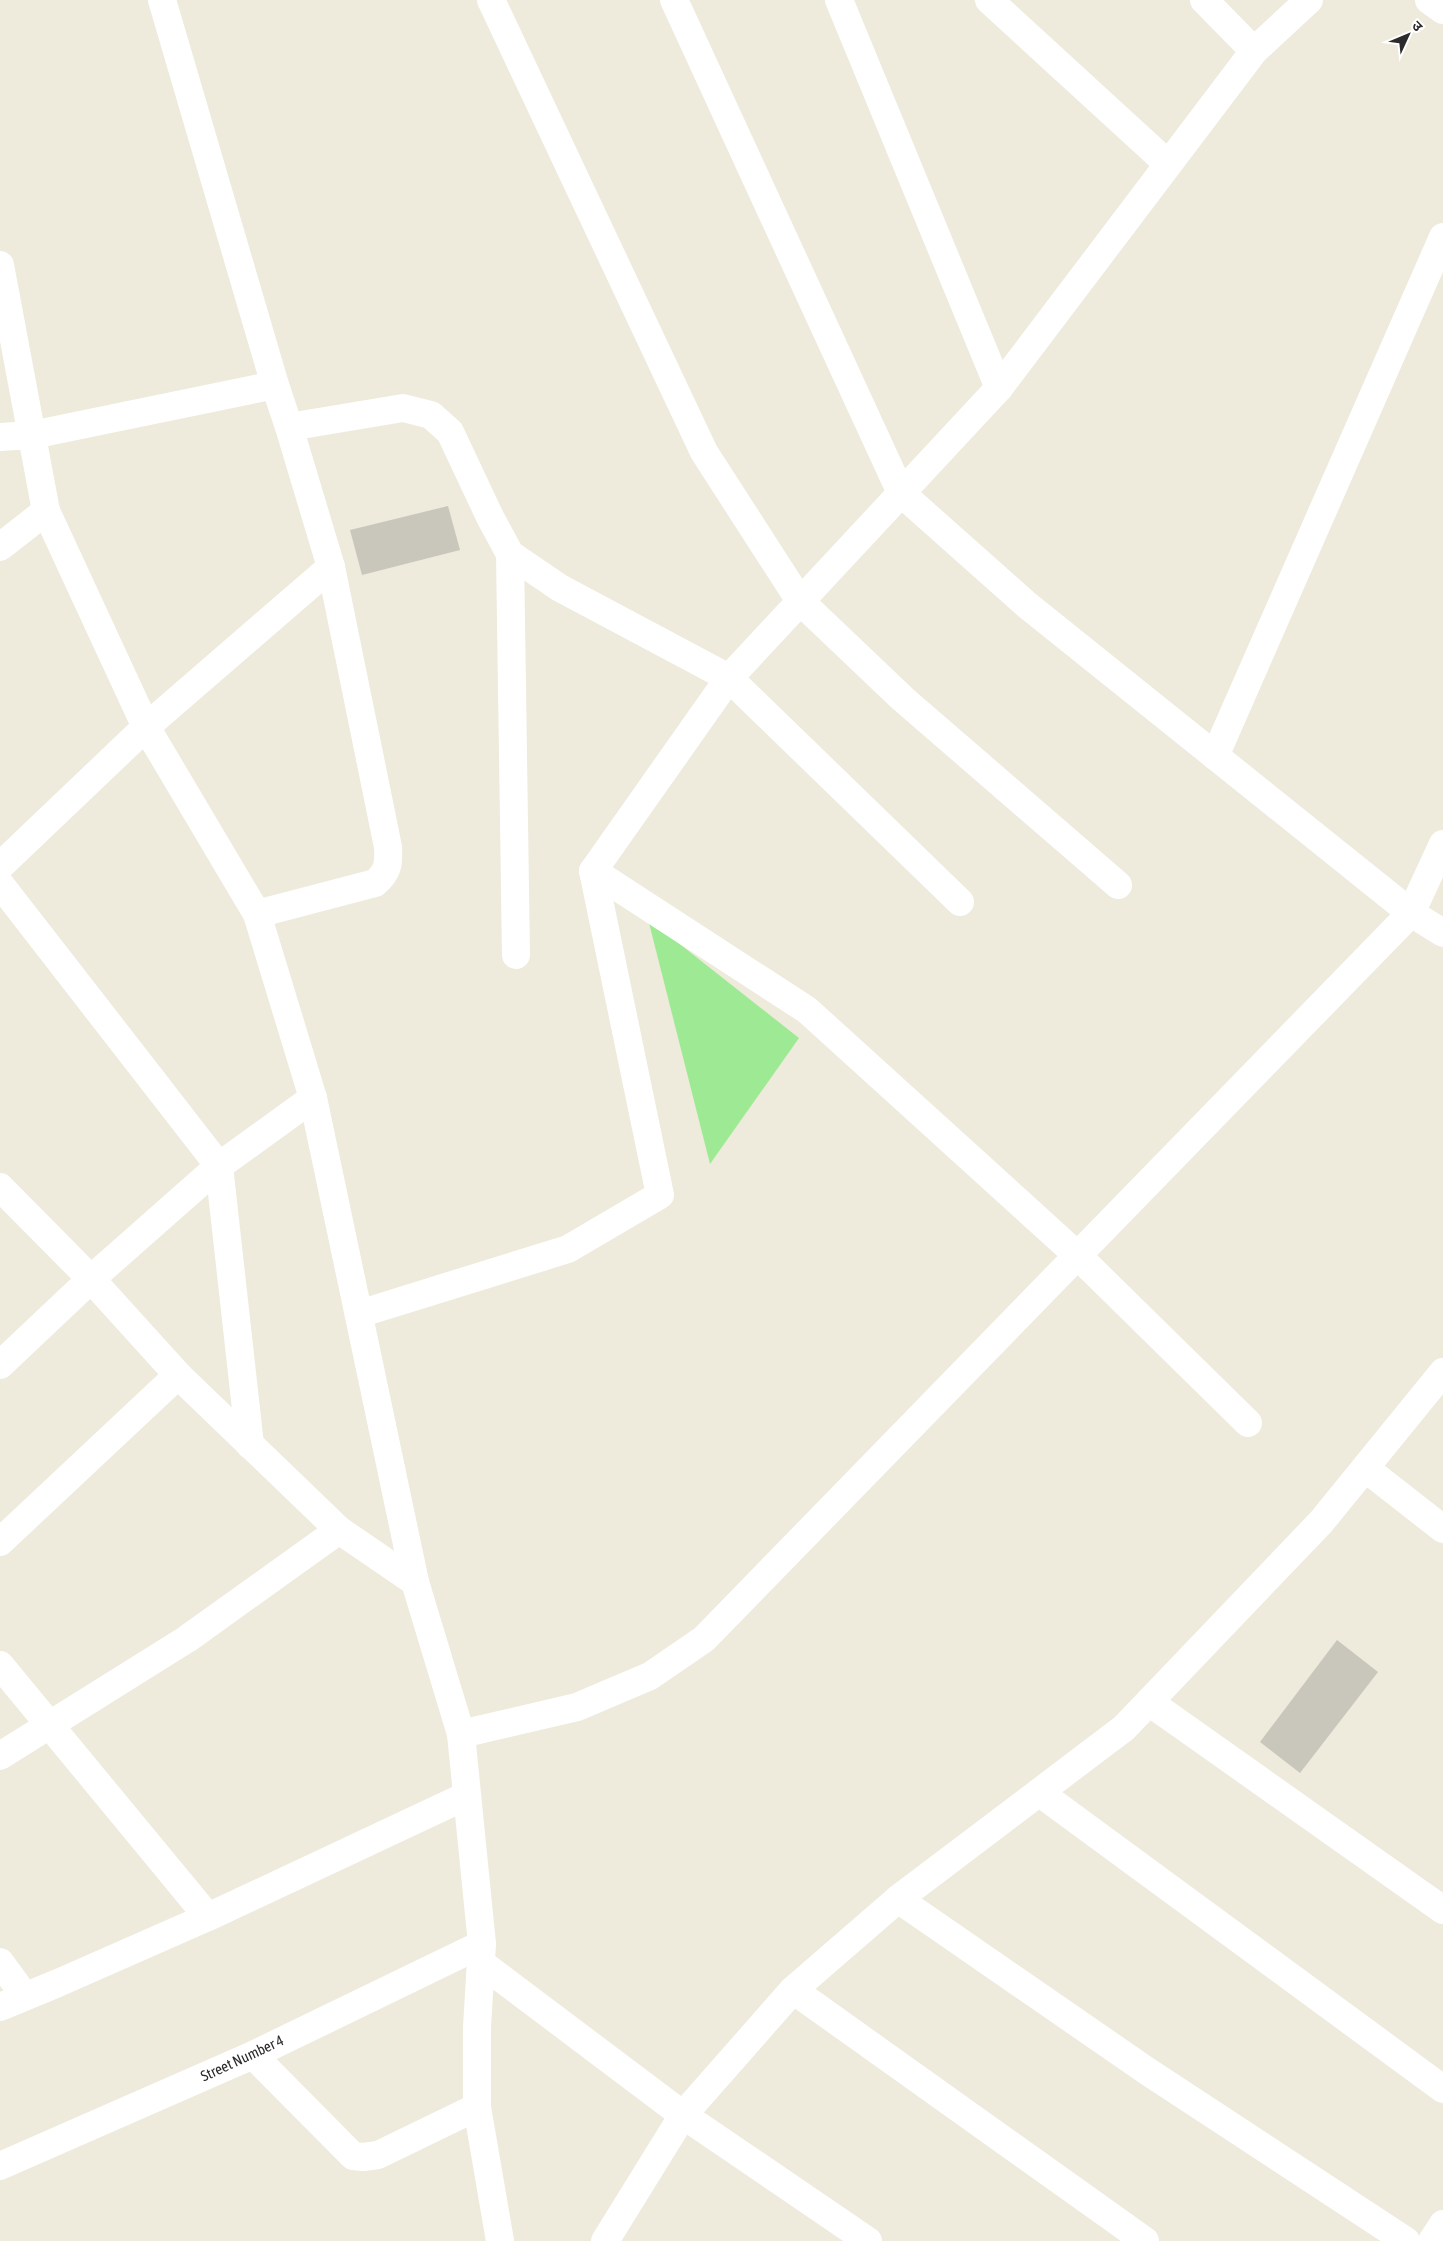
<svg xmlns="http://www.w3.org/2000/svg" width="1443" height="2241" font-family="'Asap Condensed','Noto Sans Devanagari',sans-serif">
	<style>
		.green { fill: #9eea94 }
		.building { fill: #c9c7bb }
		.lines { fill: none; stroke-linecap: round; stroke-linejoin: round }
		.street { stroke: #fff; stroke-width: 28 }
		.labels { text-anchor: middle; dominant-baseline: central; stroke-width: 4; stroke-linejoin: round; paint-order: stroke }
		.street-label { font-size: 15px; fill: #2b2b2b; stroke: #fff }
	</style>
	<rect width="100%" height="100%" fill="#eeeadc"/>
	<polygon class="green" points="648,919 799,1038 710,1164"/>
	<g class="building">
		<polygon points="448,506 460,550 362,575 350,530"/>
		<polygon points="1337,1640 1378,1672 1300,1773 1260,1742"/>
	</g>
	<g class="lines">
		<g class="street">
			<path d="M162,0l113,385 14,42 42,140 57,280c1,17 0,25 -13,36l-118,31"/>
			<polyline points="491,0 704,452 800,601 903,699 1118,885"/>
			<polyline points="674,0 901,493 1027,605 1411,913 1443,933"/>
			<polyline points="839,0 999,388"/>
			<polyline points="989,0 1168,164"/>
			<polyline points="1204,0 1254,51"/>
			<polyline points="1429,0 1443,10"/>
			<polyline points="0,265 46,511 146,727 257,914 313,1098 415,1582 461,1734 482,1944 477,2027 477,2107 500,2241"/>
			<polyline points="289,427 403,408 431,415 450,432 490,517 510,554 560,588 729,678 960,902"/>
			<polyline points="0,437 32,435 275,385"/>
			<polyline points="0,547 46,511"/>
			<polyline points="510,554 516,955"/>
			<polyline points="1215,756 1443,237"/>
			<polyline points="0,866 146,727 331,567"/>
			<polyline points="593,871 807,1010 1077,1255 1248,1423"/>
			<polyline points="0,884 219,1166 313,1098"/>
			<polyline points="219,1166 250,1445"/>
			<polyline points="0,1187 91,1279 178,1375 339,1530 415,1582"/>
			<polyline points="359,1314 568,1249 660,1195 593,871 729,678 999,388 1254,51 1309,0"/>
			<polyline points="0,1365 91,1279 219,1166"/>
			<polyline points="1365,1468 1443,1529"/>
			<polyline points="0,1542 178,1375"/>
			<polyline points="0,1665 208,1917"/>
			<polyline points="1149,1702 1443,1910"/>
			<polyline points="461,1734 577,1707 650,1676 704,1639 1411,913 1443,844"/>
			<polyline points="0,1756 187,1639 339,1530"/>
			<polyline points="1040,1793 1443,2089"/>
			<polyline points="898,1899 1147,2071 1406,2241"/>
			<polyline points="0,1962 24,1995"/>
			<polyline points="481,1963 683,2115 868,2241"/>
			<polyline points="793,1990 1145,2241"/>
			<polyline points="0,2007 58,1983 208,1917 466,1796"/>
			<polyline points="253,2055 353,2156 363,2157 378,2155 477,2107"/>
			<polyline points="0,2166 253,2055 482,1944"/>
			<polyline points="605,2241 683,2115 793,1990 898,1899 1124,1728 1321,1522 1443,1372"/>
			<polyline points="1432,2241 1443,2224"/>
		</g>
	</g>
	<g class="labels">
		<g class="street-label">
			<text transform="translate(242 2058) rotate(-25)">Street Number 4</text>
		</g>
	</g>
	<g transform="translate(1408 35) rotate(46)" stroke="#ffffff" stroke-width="4" paint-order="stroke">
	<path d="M0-4L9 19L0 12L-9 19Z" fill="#2b2b2b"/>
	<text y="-8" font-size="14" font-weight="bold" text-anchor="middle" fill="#2b2b2b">उ</text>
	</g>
</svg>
